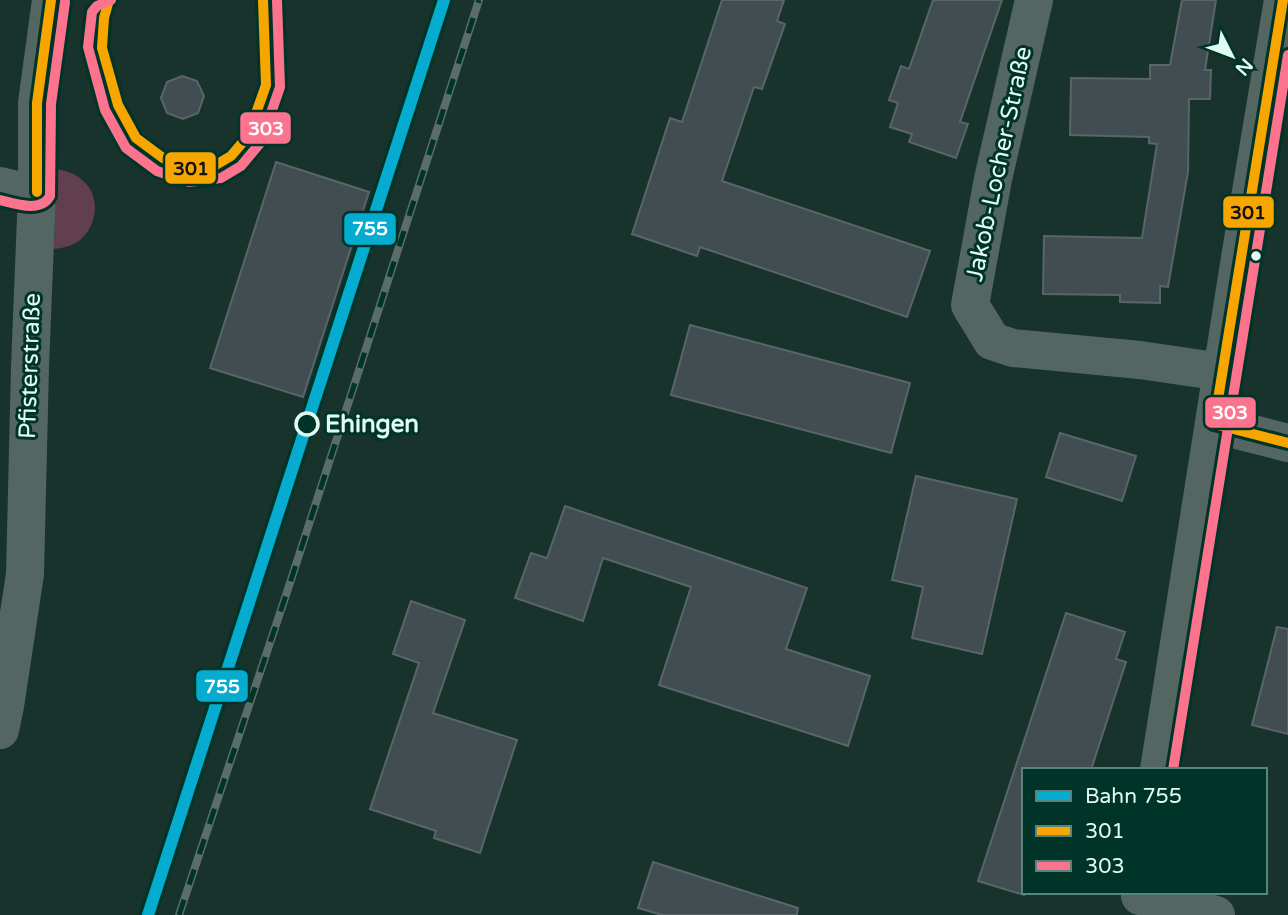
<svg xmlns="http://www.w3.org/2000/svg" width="1288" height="915" font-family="'Varela Round',sans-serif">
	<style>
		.green { fill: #613f4f }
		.building { fill: #424d51; stroke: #5a656a; stroke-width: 2 }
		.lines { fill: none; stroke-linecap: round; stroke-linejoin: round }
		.minor { stroke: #546661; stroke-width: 38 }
		.rail-casing { stroke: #5b6d68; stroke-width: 8 }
		.rail { stroke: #003428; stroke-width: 5; stroke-dasharray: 16; stroke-linecap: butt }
		.bus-1-casing { stroke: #003428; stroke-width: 16 }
		.bus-2-casing { stroke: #003428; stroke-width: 16 }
		.bus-1 { stroke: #f7a600; stroke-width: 10 }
		.bus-2 { stroke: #fc738d; stroke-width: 10 }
		.rail-1-casing { stroke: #003428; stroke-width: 18 }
		.rail-1 { stroke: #06acd0; stroke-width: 12 }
		.bus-dot { fill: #e2fbf2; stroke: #003428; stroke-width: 2.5 }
		.stop-dot { fill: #003428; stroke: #e2fbf2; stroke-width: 3.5 }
		.labels { text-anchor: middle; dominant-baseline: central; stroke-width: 6; stroke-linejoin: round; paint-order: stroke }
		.street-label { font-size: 24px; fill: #e2fbf2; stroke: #003428 }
		.stop-label { font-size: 24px; font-weight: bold; fill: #e2fbf2; stroke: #003428; text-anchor: start }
		.line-badge { stroke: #003428; stroke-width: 2.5 }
		.badge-label { font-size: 19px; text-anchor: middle; font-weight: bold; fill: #fff }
		.pale-badge-label { font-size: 19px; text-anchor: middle; font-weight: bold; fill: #111 }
	</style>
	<rect width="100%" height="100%" fill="#17332c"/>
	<path class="green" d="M56,169c10,2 19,4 26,11 19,15 16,45 -2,60 -8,6 -16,8 -26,9z"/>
	<g class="building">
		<polygon points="722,0 784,0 777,21 785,24 762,89 754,87 722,181 930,251 907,317 700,247 697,256 632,234 670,118 682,122"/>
		<polygon points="933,0 1002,0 960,122 968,124 956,158 909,142 912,134 890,127 898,103 889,100 901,66 909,69"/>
		<polygon points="1182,0 1216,0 1205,70 1211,70 1210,99 1189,99 1188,172 1168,287 1160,286 1160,303 1120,302 1120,295 1043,294 1044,236 1142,238 1157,144 1149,143 1149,137 1070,135 1071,78 1150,79 1150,65 1170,65"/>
		<polygon points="182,76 197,81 204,96 198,113 183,119 167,113 161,98 167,82"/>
		<polygon points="276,162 369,192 303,397 210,368"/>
		<polygon points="690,325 910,383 891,453 671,395"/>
		<polygon points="1060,433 1136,456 1122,501 1046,477"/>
		<polygon points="916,476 1017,499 982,654 912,638 923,587 892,580"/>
		<polygon points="565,506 807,588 786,649 870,676 848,746 659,685 691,587 603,558 583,621 515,598 531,553 547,558"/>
		<polygon points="411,601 465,620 433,713 517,740 480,853 434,838 436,831 370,809 419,663 393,654"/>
		<polygon points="1066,613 1125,632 1116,659 1126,662 1091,770 1024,770 1024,895 978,881"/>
		<polygon points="1277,627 1288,629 1288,734 1252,725"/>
		<polygon points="653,862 798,908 797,915 662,915 638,908"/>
	</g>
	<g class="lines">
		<g class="minor">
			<polyline points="1034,0 993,179 970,305 992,341 1013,348 1140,360 1222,372"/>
			<polyline points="0,186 17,190 37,192"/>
			<polyline points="1214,424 1288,443"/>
			<polyline points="0,730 5,706 25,574 30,367 37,192 37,103 51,0"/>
			<polyline points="1159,770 1240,258 1283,0"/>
			<polyline points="1140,896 1216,915"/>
		</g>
		<defs>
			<polyline id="rail" points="179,915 289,586 479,0"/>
		</defs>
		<use href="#rail" class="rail-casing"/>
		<use href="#rail" class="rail"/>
		<defs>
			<g id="bus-1">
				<polyline points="109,0 104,18 102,48 118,105 136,138 163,158 189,168 214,166 231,156 248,136 266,85 263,0"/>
				<polyline points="37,192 37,103 51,0"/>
				<polyline points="1214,424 1283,0"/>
				<polyline points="1214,424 1288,443"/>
			</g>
			<g id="bus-2">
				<polyline points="111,0 97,6 92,12 88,47 105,110 126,148 157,171 189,182 221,178 241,166 261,142 280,87 277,0"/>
				<path d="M0,200c16,4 41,13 50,-4l1,-92 14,-102"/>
				<polyline points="1173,770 1288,55"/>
			</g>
		</defs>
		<use href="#bus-1" class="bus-1-casing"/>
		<use href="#bus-2" class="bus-2-casing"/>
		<use href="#bus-1" class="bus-1"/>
		<use href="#bus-2" class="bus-2"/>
		<defs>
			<polyline id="rail-1" points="148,915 444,0"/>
		</defs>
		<use href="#rail-1" class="rail-1-casing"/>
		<use href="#rail-1" class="rail-1"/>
	</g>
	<circle class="bus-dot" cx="1256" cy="256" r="6"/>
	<circle class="stop-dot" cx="307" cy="424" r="11"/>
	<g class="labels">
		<g class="street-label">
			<text transform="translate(999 164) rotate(-78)">Jakob-Locher-Straße</text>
			<text transform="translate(30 366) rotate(-88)">Pfisterstraße</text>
		</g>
		<g class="stop-label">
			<text x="325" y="424">Ehingen</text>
		</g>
	</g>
	<g class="line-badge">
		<rect x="239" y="111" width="53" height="34" rx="7" fill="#fc738d"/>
		<rect x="164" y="151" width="53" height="34" rx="7" fill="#f7a600"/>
		<rect x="1222" y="195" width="53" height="34" rx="7" fill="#f7a600"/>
		<rect x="343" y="212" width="54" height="34" rx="7" fill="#06acd0"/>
		<rect x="1204" y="396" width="53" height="33" rx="7" fill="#fc738d"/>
		<rect x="195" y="669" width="54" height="34" rx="7" fill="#06acd0"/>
	</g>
	<g class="badge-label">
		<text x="266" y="135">303</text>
		<text x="370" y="235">755</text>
		<text x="1230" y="419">303</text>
		<text x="222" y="693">755</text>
	</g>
	<g class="pale-badge-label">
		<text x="191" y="175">301</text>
		<text x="1248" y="219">301</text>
	</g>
	<rect x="1022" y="768" width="245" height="126" fill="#003428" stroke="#5a8479" stroke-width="2"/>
	<rect x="1036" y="791" width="35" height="10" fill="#06acd0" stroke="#5a8479" stroke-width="2"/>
	<text x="1085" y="803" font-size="21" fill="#e2fbf2">Bahn 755</text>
	<rect x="1036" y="826" width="35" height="10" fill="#f7a600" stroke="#5a8479" stroke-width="2"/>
	<text x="1085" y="838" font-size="21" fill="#e2fbf2">301</text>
	<rect x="1036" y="861" width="35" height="10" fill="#fc738d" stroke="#5a8479" stroke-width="2"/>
	<text x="1085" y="873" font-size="21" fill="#e2fbf2">303</text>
	<g transform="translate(1232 56) rotate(132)" stroke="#003428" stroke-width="5" paint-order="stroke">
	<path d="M0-5L12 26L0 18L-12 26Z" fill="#e2fbf2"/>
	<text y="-10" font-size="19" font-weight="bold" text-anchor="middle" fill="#e2fbf2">N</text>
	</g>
</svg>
